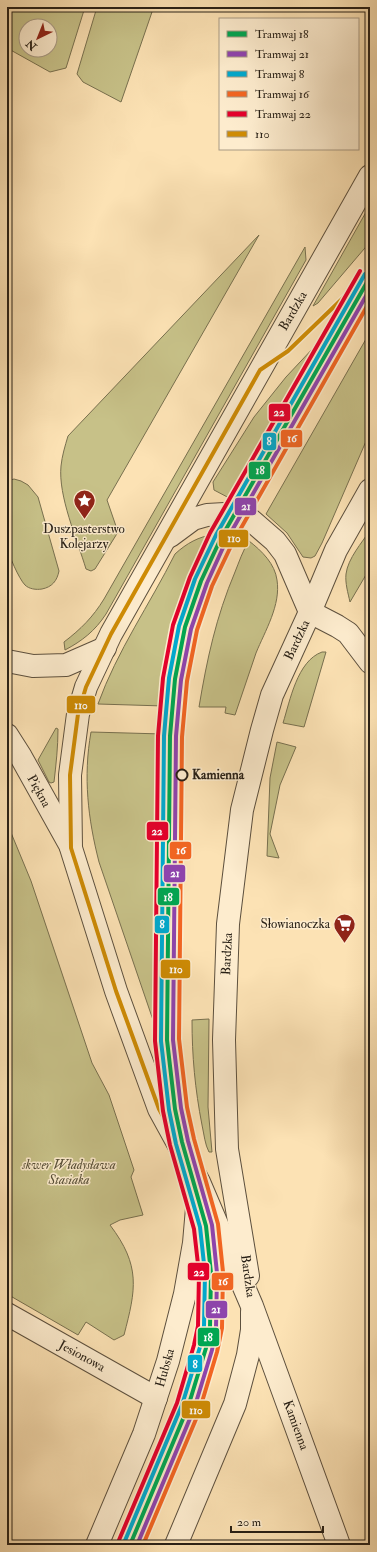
<svg xmlns="http://www.w3.org/2000/svg" width="377" height="1552" font-family="'IM FELL Double Pica',serif">
	<style>
		.green { fill: #c7c188; stroke: #78704f; fill-rule: evenodd }
		.lines { fill: none; stroke-linecap: round; stroke-linejoin: round }
		.minor-casing { stroke: #5d503e; stroke-width: 24 }
		.minor { stroke: #fdecce; stroke-width: 22 }
		.bus-1-casing { stroke: #fdecce; stroke-width: 7 }
		.bus-1 { stroke: #ce8b04; stroke-width: 4 }
		.tram-1-casing { stroke: #fdecce; stroke-width: 7 }
		.tram-2-casing { stroke: #fdecce; stroke-width: 7 }
		.tram-3-casing { stroke: #fdecce; stroke-width: 7 }
		.tram-4-casing { stroke: #fdecce; stroke-width: 7 }
		.tram-5-casing { stroke: #fdecce; stroke-width: 7 }
		.tram-1 { stroke: #00a651; stroke-width: 4 }
		.tram-2 { stroke: #8e44ad; stroke-width: 4 }
		.tram-3 { stroke: #00a9ce; stroke-width: 4 }
		.tram-4 { stroke: #f26522; stroke-width: 4 }
		.tram-5 { stroke: #e4002b; stroke-width: 4 }
		.stop-dot { fill: #fdecce; stroke: #282016; stroke-width: 2 }
		.labels { text-anchor: middle; dominant-baseline: central; stroke-width: 3; stroke-linejoin: round; paint-order: stroke }
		.street-label { font-size: 13px; fill: #282016; stroke: #fdecce }
		.poi-label { font-size: 13px; fill: #282016; stroke: #fdecce }
		.stop-label { font-size: 13px; font-weight: bold; fill: #282016; stroke: #fdecce; text-anchor: start }
		.park-label { font-size: 13px; font-style: italic; fill: #585038; stroke: #fdecce }
		.line-badge { stroke: #fdecce; stroke-width: 1.5 }
		.badge-label { font-size: 11px; text-anchor: middle; font-weight: bold; fill: #fff }
	</style>
	<rect width="100%" height="100%" fill="#fce2b4"/>
	<filter id="stains"><feTurbulence type="fractalNoise" baseFrequency=".005" numOctaves="4"/><feColorMatrix values="0 0 0 0 .2 0 0 0 0 .09 0 0 0 0 .02 0 0 0 .5 -.17"/></filter>
	<radialGradient id="worn" r=".72"><stop offset=".6" stop-color="#630" stop-opacity="0"/><stop offset="1" stop-color="#630" stop-opacity=".3"/></radialGradient>
	<g class="green">
		<path d="M7,7h78l-19,61 -16,4 -43,-24zM26,26h24v24h-24z"/>
		<polygon points="97,7 138,7 152,12 121,102 83,82 77,74"/>
		<polygon points="370,205 370,242 318,303 313,306"/>
		<path d="M259,235l-152,265 11,32 -23,37 -4,2 -5,-2c-9,-30 -28,-73 -25,-103 1,-10 4,-20 7,-30z"/>
		<path d="M305,247l1,13 -200,354c-11,17 -24,27 -41,36l-1,-8c17,-13 29,-25 40,-43z"/>
		<polygon points="331,329 233,500 214,490 213,482 254,417 286,377"/>
		<polygon points="370,332 370,432 322,543 315,556 311,558 303,557 287,533 266,514"/>
		<path d="M14,479l7,2 7,4 10,12 21,74c-2,10 -7,16 -17,18 -6,1 -13,0 -17,-4 -6,-6 -17,-31 -18,-39 -2,-21 0,-44 0,-65z"/>
		<path d="M370,530v38l-20,34c-2,-9 -5,-19 -4,-28 2,-16 16,-31 24,-44z"/>
		<path d="M215,534c-12,24 -24,48 -32,73 -9,32 -14,66 -19,99l-66,-2c19,-53 52,-100 77,-150 12,-11 23,-17 40,-20z"/>
		<path d="M249,541c13,10 26,23 28,39 4,25 -12,51 -21,73 -7,21 -14,41 -21,62l-10,-2 1,-6h-27c8,-48 17,-90 36,-135 4,-10 8,-22 14,-31z"/>
		<path d="M322,652h4l-22,75 -21,-4c7,-22 14,-62 39,-71z"/>
		<path d="M56,728l2,1c0,18 -2,36 -4,53l-3,1 -2,-1 -11,-22z"/>
		<path d="M91,732l72,2 -6,282 2,2v2l-3,2 -3,-2 -54,-158c-11,-43 -16,-85 -8,-130z"/>
		<polygon points="277,742 296,747 280,785 270,834 279,858 267,856 270,778"/>
		<path d="M7,823l24,58 61,182 17,32 25,75 -3,7 12,38 -23,5 -10,5c31,41 26,64 14,110l-10,5 -28,-18 -8,13 -71,-41z"/>
		<path d="M209,1019l-1,88 4,45h-3c-4,-7 -5,-18 -7,-27 -7,-36 -10,-69 -10,-105z"/>
	</g>
	<g class="lines">
		<defs>
			<g id="minor">
				<polyline points="170,536 193,519 207,515 225,514 243,517 252,521 275,541 285,554 310,612 337,626 348,633 370,662"/>
				<polyline points="7,661 33,666 66,665 105,648"/>
				<polyline points="7,735 21,757 70,845"/>
				<polyline points="248,1276 227,1149 224,1040 228,924 242,810 262,730 272,695 310,612 336,550 370,490"/>
				<polyline points="7,1314 156,1398"/>
				<polyline points="97,1545 144,1434 168,1361 185,1294 194,1243 199,1185"/>
				<polyline points="176,1545 235,1404 248,1355 252,1330 252,1312"/>
				<polyline points="339,1545 252,1306 199,1182 159,1109 116,991 71,848 70,775 78,714 86,687 111,634 370,176"/>
			</g>
		</defs>
		<use href="#minor" class="minor-casing"/>
		<use href="#minor" class="minor"/>
		<defs>
			<g id="bus-1">
				<polyline points="188,1128 178,1064 175,998 178,870 178,781 184,684 198,618 243,517 370,294"/>
				<polyline points="141,1545 201,1397 215,1282 199,1182 159,1109 116,991 71,848 70,775 78,714 86,687 111,634 260,370 288,351 370,272"/>
			</g>
		</defs>
		<use href="#bus-1" class="bus-1-casing"/>
		<use href="#bus-1" class="bus-1"/>
		<defs>
			<polyline id="tram-1" points="130,1545 188,1407 206,1348 210,1327 211,1273 206,1226 182,1142 175,1109 167,1040 170,736 175,679 185,627 201,581 221,538 370,277"/>
			<polyline id="tram-2" points="137,1545 194,1409 212,1350 216,1328 217,1273 212,1225 188,1141 181,1108 173,1040 176,736 181,680 191,629 207,583 226,541 370,289"/>
			<polyline id="tram-3" points="124,1543 182,1405 200,1347 204,1326 205,1273 200,1227 176,1144 169,1110 161,1041 164,736 169,678 179,626 195,579 216,535 365,274"/>
			<polyline id="tram-4" points="143,1545 199,1412 217,1352 222,1328 223,1272 218,1224 194,1139 187,1107 179,1039 182,737 187,681 197,630 212,586 232,544 370,301"/>
			<polyline id="tram-5" points="119,1540 177,1403 194,1345 198,1326 199,1273 194,1229 170,1145 163,1111 155,1041 158,736 163,678 173,625 190,577 210,533 360,271"/>
		</defs>
		<use href="#tram-1" class="tram-1-casing"/>
		<use href="#tram-2" class="tram-2-casing"/>
		<use href="#tram-3" class="tram-3-casing"/>
		<use href="#tram-4" class="tram-4-casing"/>
		<use href="#tram-5" class="tram-5-casing"/>
		<use href="#tram-1" class="tram-1"/>
		<use href="#tram-2" class="tram-2"/>
		<use href="#tram-3" class="tram-3"/>
		<use href="#tram-4" class="tram-4"/>
		<use href="#tram-5" class="tram-5"/>
	</g>
	<defs>
		<symbol id="sight-pin" viewBox="-11 -11 22 30"><path d="M0 17L-7.5 6A9.5 9.5 0 1 1 7.5 6Z" fill="#8f2418" stroke="#fdecce"/><path d="M0-6L1.8-2.2L6-1.7L2.9 1.2L3.7 5.4L0 3.3L-3.7 5.4L-2.9 1.2L-6-1.7L-1.8-2.2Z" fill="#fff"/></symbol>
		<symbol id="supermarket-pin" viewBox="-11 -11 22 30"><path d="M0 17L-7.5 6A9.5 9.5 0 1 1 7.5 6Z" fill="#8f2418" stroke="#fdecce"/><path d="M-6-5.5h2.5l.6 2H6L4.5 2H-2.5L-4.4-4H-6ZM-1.5 3.2a1.3 1.3 0 1 0 .1 0ZM3 3.2a1.3 1.3 0 1 0 .1 0Z" fill="#fff"/></symbol>
	</defs>
	<g fill-rule="evenodd">
		<use href="#sight-pin" x="72" y="488" width="25" height="34"/>
		<use href="#supermarket-pin" x="332" y="912" width="25" height="34"/>
	</g>
	<circle class="stop-dot" cx="182" cy="775" r="5.5"/>
	<g class="labels">
		<g class="street-label">
			<text transform="translate(293 311) rotate(-60)">Bardzka</text>
			<text transform="translate(297 640) rotate(-65)">Bardzka</text>
			<text transform="translate(39 791) rotate(61)">Piękna</text>
			<text transform="translate(227 954) rotate(-87)">Bardzka</text>
			<text transform="translate(248 1276) rotate(82)">Bardzka</text>
			<text transform="translate(82 1356) rotate(29)">Jesionowa</text>
			<text transform="translate(165 1368) rotate(-74)">Hubska</text>
			<text transform="translate(296 1425) rotate(70)">Kamienna</text>
		</g>
		<g class="poi-label">
			<text x="84" y="529">Duszpasterstwo<tspan x="84" dy="15">Kolejarzy</tspan></text>
			<text x="330" y="924" text-anchor="end">Słowianoczka</text>
		</g>
		<g class="stop-label">
			<text x="192" y="775">Kamienna</text>
		</g>
		<g class="park-label">
			<text x="69" y="1165">skwer Władysława<tspan x="69" dy="15">Stasiaka</tspan></text>
		</g>
	</g>
	<g class="line-badge">
		<rect x="268" y="403" width="23" height="19" rx="4" fill="#e4002b"/>
		<rect x="280" y="429" width="23" height="19" rx="4" fill="#f26522"/>
		<rect x="262" y="432" width="15" height="19" rx="4" fill="#00a9ce"/>
		<rect x="248" y="461" width="23" height="19" rx="4" fill="#00a651"/>
		<rect x="234" y="497" width="23" height="19" rx="4" fill="#8e44ad"/>
		<rect x="218" y="529" width="31" height="19" rx="4" fill="#ce8b04"/>
		<rect x="66" y="695" width="30" height="19" rx="4" fill="#ce8b04"/>
		<rect x="146" y="821" width="23" height="20" rx="4" fill="#e4002b"/>
		<rect x="169" y="841" width="23" height="19" rx="4" fill="#f26522"/>
		<rect x="163" y="864" width="23" height="19" rx="4" fill="#8e44ad"/>
		<rect x="157" y="887" width="23" height="19" rx="4" fill="#00a651"/>
		<rect x="154" y="915" width="16" height="19" rx="4" fill="#00a9ce"/>
		<rect x="160" y="959" width="31" height="20" rx="4" fill="#ce8b04"/>
		<rect x="187" y="1262" width="23" height="19" rx="4" fill="#e4002b"/>
		<rect x="211" y="1272" width="23" height="19" rx="4" fill="#f26522"/>
		<rect x="205" y="1300" width="23" height="19" rx="4" fill="#8e44ad"/>
		<rect x="197" y="1327" width="23" height="20" rx="4" fill="#00a651"/>
		<rect x="187" y="1354" width="16" height="19" rx="4" fill="#00a9ce"/>
		<rect x="181" y="1400" width="30" height="19" rx="4" fill="#ce8b04"/>
	</g>
	<g class="badge-label">
		<text x="279" y="416">22</text>
		<text x="292" y="442">16</text>
		<text x="269" y="445">8</text>
		<text x="260" y="474">18</text>
		<text x="246" y="510">21</text>
		<text x="234" y="542">110</text>
		<text x="81" y="709">110</text>
		<text x="157" y="835">22</text>
		<text x="181" y="854">16</text>
		<text x="175" y="877">21</text>
		<text x="168" y="901">18</text>
		<text x="162" y="928">8</text>
		<text x="176" y="973">110</text>
		<text x="199" y="1276">22</text>
		<text x="223" y="1285">16</text>
		<text x="216" y="1313">21</text>
		<text x="208" y="1341">18</text>
		<text x="195" y="1368">8</text>
		<text x="196" y="1414">110</text>
	</g>
	<rect width="377" height="1552" fill="none" stroke="#fce2b4" stroke-width="24"/>
	<rect x="8" y="8" width="361" height="1536" fill="none" stroke="#282016" stroke-width="2"/>
	<rect x="12" y="12" width="353" height="1528" fill="none" stroke="#282016"/>
	<rect x="219" y="18" width="140" height="132" fill="#fdecce" stroke="#a89a84"/>
	<rect x="227" y="31" width="20" height="6" fill="#00a651" stroke="#a89a84"/>
	<text x="255" y="38" font-size="12" fill="#282016">Tramwaj 18</text>
	<rect x="227" y="51" width="20" height="6" fill="#8e44ad" stroke="#a89a84"/>
	<text x="255" y="58" font-size="12" fill="#282016">Tramwaj 21</text>
	<rect x="227" y="71" width="20" height="6" fill="#00a9ce" stroke="#a89a84"/>
	<text x="255" y="78" font-size="12" fill="#282016">Tramwaj 8</text>
	<rect x="227" y="91" width="20" height="6" fill="#f26522" stroke="#a89a84"/>
	<text x="255" y="98" font-size="12" fill="#282016">Tramwaj 16</text>
	<rect x="227" y="111" width="20" height="6" fill="#e4002b" stroke="#a89a84"/>
	<text x="255" y="118" font-size="12" fill="#282016">Tramwaj 22</text>
	<rect x="227" y="131" width="20" height="6" fill="#ce8b04" stroke="#a89a84"/>
	<text x="255" y="138" font-size="12" fill="#282016">110</text>
	<g transform="translate(38 38) rotate(223)"><circle r="19" fill="#fdecce" stroke="#a89a84"/>
	<path d="M0-3L7 15L0 10L-7 15Z" fill="#8f2418"/>
	<text y="-6" font-size="11" font-weight="bold" text-anchor="middle" fill="#282016">N</text>
	</g>
	<path d="M231 1526v6h92v-6" fill="none" stroke="#282016" stroke-width="2"/>
	<text x="237" y="1526" font-size="12" fill="#282016" stroke="#fdecce" stroke-width="3" paint-order="stroke">20 m</text>
	<rect width="100%" height="100%" filter="url(#stains)"/>
	<rect width="100%" height="100%" fill="url(#worn)"/>
</svg>
